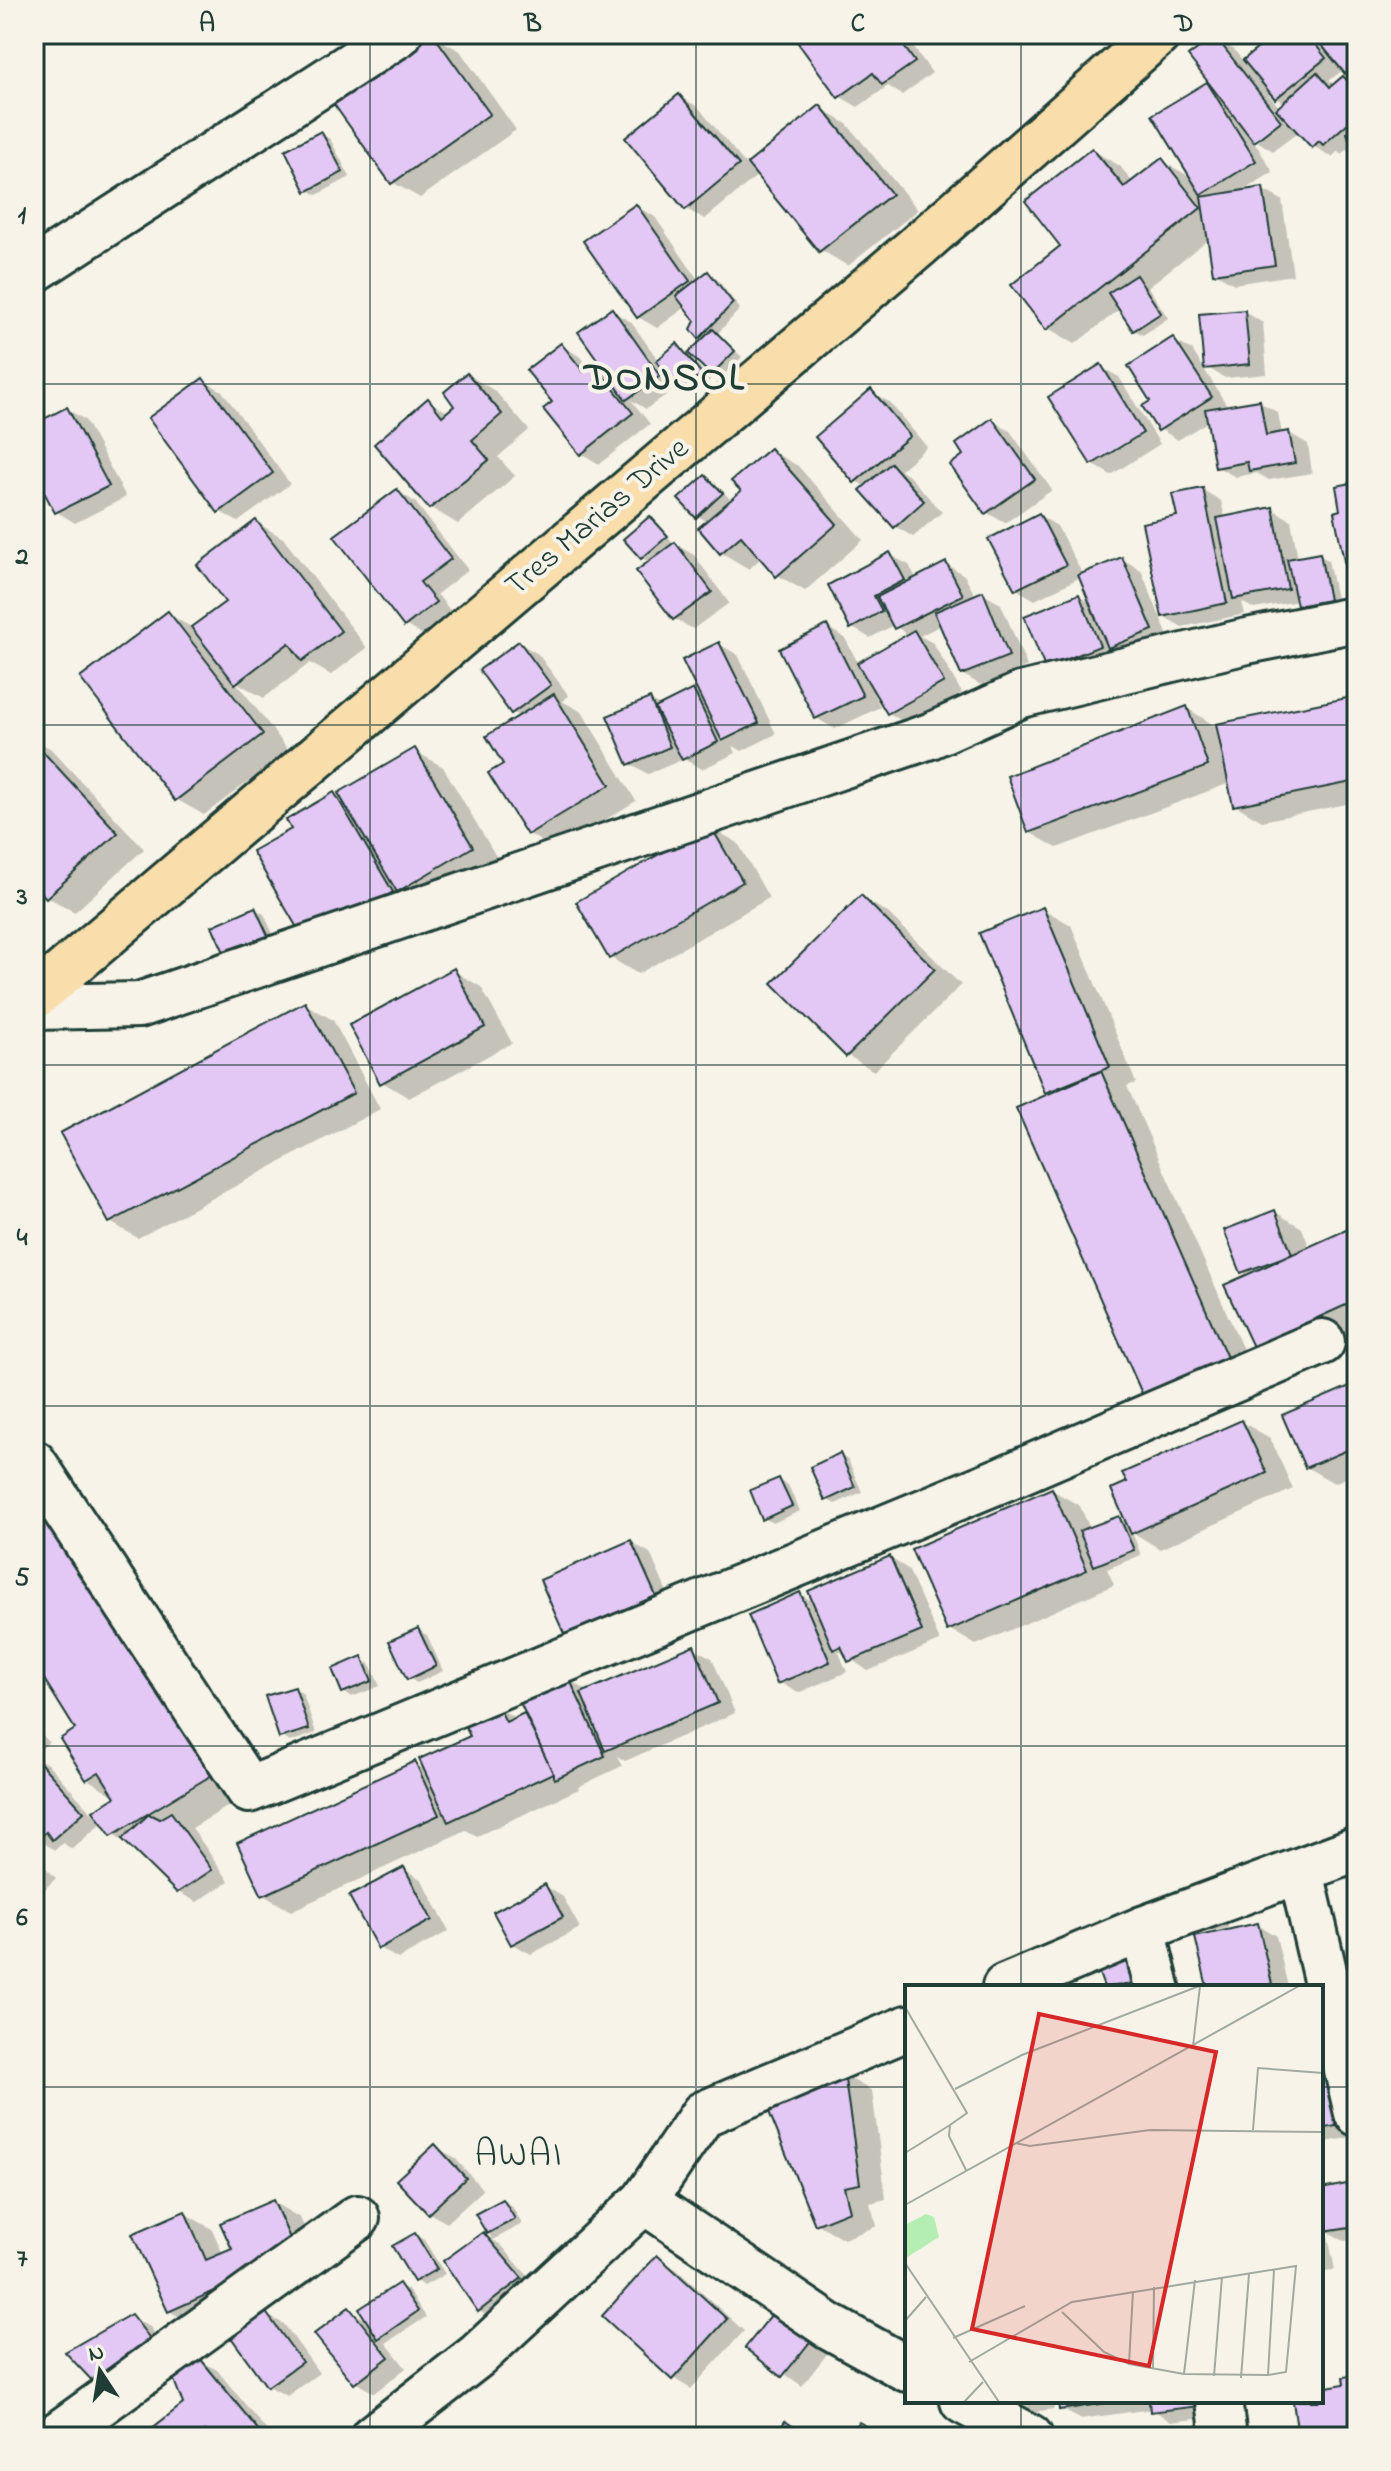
<svg xmlns="http://www.w3.org/2000/svg" width="1391" height="2471" font-family="'Indie Flower',sans-serif">
	<style>
		.shadow { fill: #0003; fill-rule: evenodd }
		.building { fill: #e3c7f5; stroke: #1f3d34; stroke-width: 2 }
		.lines { fill: none; stroke-linecap: round; stroke-linejoin: round }
		.minor-casing { stroke: #1f3d34; stroke-width: 50 }
		.major-casing { stroke: #1f3d34; stroke-width: 50 }
		.minor { stroke: #f7f3e8; stroke-width: 44 }
		.major { stroke: #f9deab; stroke-width: 44 }
		.grid { fill: none; stroke: #1f3d34; stroke-width: 2; stroke-opacity: 0.55 }
		.labels { text-anchor: middle; dominant-baseline: central; stroke-width: 8; stroke-linejoin: round; paint-order: stroke }
		.street-label { font-size: 32px; fill: #1f3d34; stroke: #f7f3e8 }
		.quarter-label { font-size: 36px; letter-spacing: 2px; fill: #1f3d34; stroke: #f7f3e8 }
		.district-label { font-size: 40px; font-weight: bold; letter-spacing: 2px; fill: #1f3d34; stroke: #f7f3e8 }
		.inset-road { fill: none; stroke: #a1aaa0; stroke-width: 2 }
		.view { fill: #d62828; fill-opacity: 0.15; stroke: #d62828; stroke-width: 4 }
		.inset-edge { fill: none; stroke: #1f3d34; stroke-width: 4 }
		.neatline { fill: none; stroke: #1f3d34; stroke-width: 3 }
		.grid-label { font-size: 26px; text-anchor: middle; font-weight: bold; fill: #1f3d34 }
	</style>
	<rect width="100%" height="100%" fill="#f7f3e8"/>
	<filter id="ink" filterUnits="userSpaceOnUse"><feTurbulence type="fractalNoise" baseFrequency=".0125" numOctaves="2"/><feDisplacementMap in="SourceGraphic" scale="16" xChannelSelector="R" yChannelSelector="G"/><feConvolveMatrix kernelMatrix="1 2 1 2 8 2 1 2 1" color-interpolation-filters="sRGB"/></filter>
	<g filter="url(#ink)">
		<g class="shadow">
			<polygon points="800,34 904,34 932,73 902,95 888,86 858,107 839,96"/>
			<path d="M1258,34h56l3,3 5,-3h35v45l-13,-10 -15,12 7,4 7,-6 14,7v70l-4,-11 -11,9 -4,-3 -6,6 -19,-11 -14,-14 -26,19 -21,-13 21,34 -34,21 24,-3 19,10 11,75 -59,9 -19,-11 -5,-35 -62,49 20,31 -25,17 -9,-5 -14,-21 -45,35 -27,-16 15,-82 29,-96 28,16 13,17 29,-22 32,18 -40,-63 56,-34 5,-44 18,11 11,13 22,-18zM1268,94l17,9 -5,5z"/>
			<polygon points="432,35 460,51 516,130 420,198 392,182"/>
			<polygon points="679,96 698,107 747,166 820,108 847,124 918,210 848,266 821,250 758,175 705,219 686,209"/>
			<polygon points="321,134 330,139 350,177 317,195 308,190"/>
			<polygon points="636,206 655,217 699,281 708,274 717,279 740,309 717,334 742,357 721,378 692,354 690,356 710,380 691,395 679,386 646,409 631,400 650,424 599,464 581,453 555,402 561,345 579,356 590,369 593,366 613,377 612,311 631,322 659,361 677,346 689,355 705,340 700,337 698,321 686,307 657,328 638,317"/>
			<polygon points="1245,312 1263,323 1267,374 1225,378 1206,367"/>
			<polygon points="1173,340 1192,350 1228,407 1260,402 1278,413 1282,434 1289,433 1308,444 1312,473 1269,480 1257,473 1236,477 1217,467 1209,421 1178,440 1160,429 1153,402"/>
			<polygon points="1101,367 1119,377 1160,444 1111,475 1092,464"/>
			<polygon points="468,375 495,391 529,430 498,457 515,476 458,524 431,508 377,444 428,401 449,413 457,406"/>
			<polygon points="203,380 222,391 290,484 238,522 219,511"/>
			<polygon points="871,392 889,402 927,447 900,470 909,476 942,512 913,537 895,526 866,487 856,481"/>
			<polygon points="67,409 85,420 126,497 75,523 57,512 34,469 34,426"/>
			<polygon points="992,421 1010,431 1052,490 1005,523 986,512 966,455"/>
			<polygon points="770,450 798,466 863,540 805,591 777,575 762,557 749,569 722,553 701,528 708,522 698,516 705,477 714,482 732,501 743,491"/>
			<polygon points="1203,490 1221,501 1225,518 1272,509 1291,520 1298,559 1319,555 1328,560 1337,604 1307,610 1298,605 1298,601 1254,609 1242,602 1245,614 1182,627 1163,616 1179,518"/>
			<polygon points="397,491 415,502 468,570 437,594 453,614 424,636 405,625"/>
			<polygon points="1039,515 1057,526 1083,575 1122,559 1141,570 1170,641 1128,658 1115,650 1117,657 1046,666 1079,596 1092,604 1081,577 1035,600 1016,589"/>
			<polygon points="650,519 659,524 673,543 694,555 729,603 693,629 675,619 651,563 642,558 626,539"/>
			<polygon points="256,522 283,538 367,648 331,675 310,663 264,698 236,682 289,751 204,815 176,799 168,614 193,628 227,602"/>
			<polygon points="890,555 909,565 916,578 946,564 964,575 976,597 983,594 1001,604 1027,666 981,685 962,674 941,625 920,636 933,643 962,693 907,724 889,713 876,691 873,692 880,707 835,729 816,718 827,627 845,638 859,665 909,636 894,625 870,638 851,627"/>
			<polygon points="519,643 538,654 569,696 562,701 582,712 636,801 556,850 529,834 506,765 520,717 512,712"/>
			<polygon points="719,644 738,655 776,734 742,751 732,745 736,753 702,769 684,759 648,774 629,764 650,700 661,707 693,692 703,697"/>
			<polygon points="1357,698 1357,802 1262,821 1235,805 1230,783 1057,848 1029,832 1187,708 1215,726"/>
			<polygon points="34,739 51,749 144,849 75,912 47,897 34,882"/>
			<polygon points="415,751 443,767 500,863 335,958 293,829 334,794 344,800"/>
			<polygon points="710,827 738,843 769,898 638,974 611,958"/>
			<polygon points="861,897 888,913 961,985 874,1071 847,1055"/>
			<polygon points="255,909 264,914 279,947 214,927"/>
			<polygon points="1043,909 1071,925 1136,1083 1127,1086 1255,1377 1174,1413 1051,1095 1046,1092"/>
			<polygon points="454,971 481,987 512,1043 409,1098 382,1082"/>
			<polygon points="305,1004 333,1020 380,1109 138,1238 110,1222"/>
			<polygon points="1275,1212 1302,1228 1310,1249 1357,1228 1357,1328 1282,1362 1254,1346 1249,1276 1243,1272"/>
			<polygon points="1352,1387 1357,1390 1357,1473 1334,1483 1306,1467"/>
			<polygon points="1242,1422 1270,1438 1293,1489 1160,1549 1132,1532 1141,1555 1107,1569 1114,1585 976,1645 949,1629 1052,1490 1080,1506 1090,1529 1119,1518 1128,1523"/>
			<polygon points="839,1455 848,1460 862,1492 835,1504 826,1499"/>
			<polygon points="779,1480 788,1485 800,1511 773,1523 764,1518"/>
			<polygon points="59,1492 247,1795 192,1828 229,1881 197,1902 178,1892 131,1845 113,1834 103,1822 72,1849 63,1843 55,1850 34,1837 34,1726 49,1742 34,1756 49,1765 100,1822 118,1798 87,1779 78,1730 34,1659"/>
			<polygon points="631,1542 650,1553 673,1606 585,1645 566,1634"/>
			<polygon points="890,1558 908,1569 940,1641 868,1671 838,1650 847,1672 798,1693 779,1682 800,1594 815,1603"/>
			<polygon points="418,1630 427,1635 443,1671 417,1683 408,1678"/>
			<polygon points="694,1648 712,1658 735,1713 625,1761 617,1756 622,1766 578,1787 579,1789 477,1836 466,1830 291,1911 263,1895 415,1764 426,1770 473,1737 498,1708 517,1719 524,1716 530,1719 569,1680 588,1691"/>
			<polygon points="362,1659 370,1664 380,1686 352,1697 343,1692"/>
			<polygon points="295,1689 303,1694 316,1733 290,1742 281,1736"/>
			<polygon points="34,1856 56,1878 34,1900"/>
			<polygon points="404,1869 422,1880 449,1931 398,1959 379,1948"/>
			<polygon points="545,1886 563,1897 580,1928 531,1954 512,1944"/>
			<polygon points="1218,1917 1227,1922 1228,1928 1206,1932 1198,1927"/>
			<polygon points="1258,1925 1276,1936 1288,1987 1209,1987"/>
			<polygon points="1321,2067 1357,2097 1357,2136 1321,2143"/>
			<polygon points="844,2075 872,2091 886,2199 870,2203 877,2226 844,2239 816,2223"/>
			<polygon points="435,2147 454,2157 483,2190 447,2223 429,2213"/>
			<polygon points="1357,2184 1357,2249 1354,2239 1344,2241 1327,2231 1335,2270 1321,2273 1321,2191"/>
			<polygon points="503,2201 512,2206 522,2224 493,2240 501,2245 539,2289 498,2322 479,2311 483,2234 492,2239 478,2215"/>
			<polygon points="273,2202 300,2218 324,2270 197,2327 169,2311 184,2213 212,2229 223,2254 234,2250"/>
			<polygon points="415,2235 424,2240 445,2274 424,2286 416,2281"/>
			<polygon points="658,2258 676,2269 744,2331 691,2389 673,2378"/>
			<polygon points="399,2285 408,2290 426,2317 386,2343 406,2368 374,2393 355,2382 349,2310 368,2321"/>
			<polygon points="776,2311 830,2350 802,2386 748,2348"/>
			<polygon points="265,2314 284,2324 319,2373 287,2396 268,2386"/>
			<polygon points="131,2317 150,2327 175,2360 117,2395"/>
			<polygon points="199,2360 217,2370 272,2437 160,2437 185,2404"/>
			<polygon points="998,2401 1053,2401 1054,2409 1017,2414"/>
			<polygon points="1060,2401 1225,2401 1226,2415 1171,2422 1152,2409 1080,2419 1061,2409"/>
			<polygon points="34,2410 40,2416 34,2422"/>
		</g>
		<g class="building">
			<polygon points="431,34 433,34 490,114 391,184 333,103"/>
			<polygon points="796,34 895,34 915,62 882,85 873,73 838,98 793,36"/>
			<polygon points="1256,34 1307,34 1326,58 1275,99 1243,60 1263,44"/>
			<polygon points="1318,34 1357,34 1357,65 1345,74 1315,37"/>
			<polygon points="1215,36 1281,121 1254,142 1188,56"/>
			<polygon points="1317,72 1330,87 1343,76 1357,91 1357,115 1323,145 1319,141 1312,148 1276,109"/>
			<polygon points="1207,82 1256,161 1201,195 1152,115"/>
			<polygon points="679,94 739,165 685,210 625,138"/>
			<polygon points="820,105 892,194 819,252 747,164"/>
			<polygon points="1357,130 1357,162 1347,133"/>
			<polygon points="321,131 343,172 306,192 285,150"/>
			<polygon points="1092,148 1124,187 1162,158 1201,208 1046,330 1011,285 1060,246 1025,201"/>
			<polygon points="1263,187 1275,265 1213,274 1201,197"/>
			<polygon points="636,204 690,281 637,318 583,241"/>
			<polygon points="708,271 733,303 699,339 691,329 695,321 676,296"/>
			<polygon points="1136,275 1161,313 1133,331 1108,293"/>
			<polygon points="612,308 660,376 626,400 578,332"/>
			<polygon points="1245,310 1250,364 1204,369 1199,314"/>
			<polygon points="713,329 735,351 711,375 688,353"/>
			<polygon points="1173,337 1212,397 1158,431 1142,406 1150,401 1128,366"/>
			<polygon points="561,343 583,371 593,363 633,413 580,455 543,409 552,402 526,370"/>
			<polygon points="677,343 702,374 681,391 656,361"/>
			<polygon points="1101,364 1143,433 1091,465 1048,397"/>
			<polygon points="467,373 502,414 472,440 489,460 429,509 374,444 428,398 442,416 454,406 444,392"/>
			<polygon points="203,378 273,473 218,513 148,418"/>
			<polygon points="871,389 910,436 854,483 815,437"/>
			<polygon points="1260,400 1266,435 1289,431 1295,463 1249,471 1247,462 1215,468 1205,409"/>
			<polygon points="67,407 109,486 55,513 34,473 34,424"/>
			<polygon points="992,418 1035,479 985,514 950,465 963,455 956,444"/>
			<polygon points="770,448 837,524 776,577 741,536 720,554 698,528 741,491 731,481"/>
			<polygon points="891,463 924,501 894,528 860,490"/>
			<polygon points="705,475 723,493 696,518 678,499"/>
			<polygon points="1357,482 1357,604 1353,605 1334,512 1340,510 1336,486"/>
			<polygon points="1203,488 1227,603 1162,617 1142,523 1177,516 1172,494"/>
			<polygon points="397,489 451,559 420,582 436,602 404,627 334,536"/>
			<polygon points="1273,507 1288,589 1233,599 1217,518"/>
			<polygon points="1039,513 1066,565 1015,590 988,539"/>
			<polygon points="650,516 668,536 641,559 623,539"/>
			<polygon points="256,520 341,631 302,661 289,643 235,684 191,627 225,602 197,565"/>
			<polygon points="675,542 712,592 673,620 636,571"/>
			<polygon points="890,552 905,580 874,596 882,611 850,629 828,585"/>
			<polygon points="1320,553 1329,600 1297,606 1287,559"/>
			<polygon points="1122,557 1153,630 1108,648 1078,575"/>
			<polygon points="946,562 963,595 894,629 877,597"/>
			<polygon points="983,591 1009,656 961,675 934,612"/>
			<polygon points="1079,594 1100,646 1045,668 1024,616"/>
			<polygon points="168,611 263,734 175,801 80,678"/>
			<polygon points="827,625 863,696 815,719 779,649"/>
			<polygon points="914,630 944,682 887,714 857,663"/>
			<polygon points="519,641 551,685 511,714 479,670"/>
			<polygon points="719,642 759,723 722,741 682,660"/>
			<polygon points="693,689 718,742 682,760 655,708"/>
			<polygon points="554,694 610,785 527,835 488,773 503,764 486,736"/>
			<polygon points="1357,696 1357,781 1233,806 1216,724"/>
			<polygon points="650,698 670,747 628,765 607,716"/>
			<polygon points="1187,706 1208,766 1028,833 1007,776"/>
			<polygon points="34,742 118,833 46,898 34,885"/>
			<polygon points="415,748 473,847 397,892 338,793"/>
			<polygon points="334,792 393,892 306,943 252,851 291,829 286,820"/>
			<polygon points="710,825 743,882 609,959 576,902"/>
			<polygon points="861,895 935,969 846,1057 772,983"/>
			<polygon points="255,907 271,942 228,961 212,926"/>
			<polygon points="1043,907 1110,1067 1045,1093 979,933"/>
			<polygon points="454,968 485,1027 380,1084 349,1025"/>
			<polygon points="305,1002 354,1093 109,1223 60,1133"/>
			<polygon points="1101,1071 1229,1362 1144,1398 1016,1108"/>
			<polygon points="1275,1210 1292,1254 1241,1273 1224,1230"/>
			<polygon points="1357,1225 1357,1300 1253,1347 1224,1285"/>
			<polygon points="1352,1385 1357,1397 1357,1446 1305,1468 1282,1415"/>
			<polygon points="1242,1420 1267,1473 1131,1534 1111,1489 1127,1482 1122,1473"/>
			<polygon points="840,1453 855,1487 825,1501 810,1467"/>
			<polygon points="779,1478 792,1506 762,1520 750,1490"/>
			<polygon points="34,1486 212,1775 111,1836 93,1811 115,1797 99,1772 86,1780 60,1739 75,1729 34,1663"/>
			<polygon points="1052,1488 1087,1570 947,1631 911,1549"/>
			<polygon points="1119,1516 1134,1550 1094,1566 1079,1531"/>
			<polygon points="631,1540 656,1596 565,1636 540,1580"/>
			<polygon points="890,1556 922,1631 848,1662 841,1646 833,1650 808,1591"/>
			<polygon points="800,1592 830,1662 777,1684 748,1615"/>
			<polygon points="418,1628 436,1666 407,1680 389,1641"/>
			<polygon points="694,1645 718,1703 605,1751 581,1693"/>
			<polygon points="362,1656 372,1681 342,1693 332,1669"/>
			<polygon points="569,1678 605,1756 555,1779 519,1700"/>
			<polygon points="295,1687 309,1729 279,1738 265,1696"/>
			<polygon points="498,1706 506,1722 524,1713 553,1773 448,1822 419,1759 470,1736 463,1722"/>
			<polygon points="34,1756 84,1812 52,1840 46,1832 35,1841 34,1840"/>
			<polygon points="415,1761 439,1815 262,1896 237,1843"/>
			<polygon points="171,1812 212,1870 177,1893 122,1839 149,1814 159,1819"/>
			<polygon points="404,1867 432,1920 378,1949 349,1896"/>
			<polygon points="545,1884 563,1917 511,1945 493,1912"/>
			<polygon points="1258,1923 1272,1984 1258,1987 1207,1987 1195,1937"/>
			<polygon points="1129,1962 1135,1984 1104,1987 1097,1968"/>
			<polygon points="1335,2062 1346,2124 1321,2129 1321,2065"/>
			<polygon points="844,2073 860,2184 844,2187 850,2211 815,2225 767,2107"/>
			<polygon points="435,2144 466,2178 428,2214 396,2180"/>
			<polygon points="1357,2182 1357,2249 1355,2250 1350,2227 1324,2231 1321,2189"/>
			<polygon points="503,2199 515,2219 487,2234 475,2214"/>
			<polygon points="273,2200 297,2254 168,2312 132,2234 185,2211 206,2260 232,2249 220,2223"/>
			<polygon points="483,2232 522,2278 478,2312 443,2261"/>
			<polygon points="415,2233 437,2269 414,2282 392,2246"/>
			<polygon points="657,2255 727,2319 672,2380 602,2316"/>
			<polygon points="399,2283 418,2311 378,2339 359,2309"/>
			<polygon points="349,2307 389,2357 354,2384 314,2334"/>
			<polygon points="776,2309 813,2338 782,2377 745,2348"/>
			<polygon points="265,2311 302,2362 267,2387 230,2336"/>
			<polygon points="131,2314 158,2349 97,2386 65,2352"/>
			<polygon points="199,2357 264,2437 211,2437 206,2431 196,2437 158,2437 151,2429 183,2404 172,2375"/>
			<polygon points="1357,2375 1357,2437 1298,2437 1293,2401 1321,2401 1321,2388 1344,2384 1343,2377"/>
			<polygon points="1058,2401 1119,2401 1059,2410"/>
			<polygon points="1149,2401 1208,2401 1209,2405 1150,2412"/>
			<polygon points="785,2421 809,2437 775,2437"/>
			<polygon points="859,2422 884,2437 850,2437"/>
		</g>
		<g class="lines">
			<defs>
				<g id="minor">
					<polyline points="34,270 399,34"/>
					<polyline points="34,1007 139,1005 930,736 1021,695 1247,641 1357,619"/>
					<polyline points="34,1463 249,1790 1003,1479 1322,1342"/>
					<polyline points="1301,1872 1357,2113"/>
					<polyline points="1143,1929 1157,1987"/>
					<polyline points="1005,1987 1143,1929 1357,1849"/>
					<polyline points="644,2201 829,2326 907,2369"/>
					<polyline points="963,2401 1030,2437"/>
					<polyline points="1219,2401 1224,2437"/>
					<polyline points="54,2437 357,2218"/>
					<polyline points="373,2437 477,2356 644,2201 703,2114 907,2028"/>
				</g>
				<polyline id="major" points="34,997 918,246 1158,34"/>
			</defs>
			<use href="#minor" class="minor-casing"/>
			<use href="#major" class="major-casing"/>
			<use href="#minor" class="minor"/>
			<use href="#major" class="major"/>
		</g>
	</g>
	<path class="grid" d="M370,34v2403M696,34v2403M1021,34v1953M34,384h1323M34,725h1323M34,1065h1323M34,1406h1323M34,1746h1323M34,2087h873M1321,2087h36M1021,2401v36"/>
	<g class="labels">
		<g class="street-label">
			<text transform="translate(598 518) rotate(-40)">Tres Marias Drive</text>
		</g>
		<g class="quarter-label">
			<text x="519" y="2156">AWAI</text>
		</g>
		<g class="district-label">
			<text x="665" y="379">DONSOL</text>
		</g>
	</g>
	<g transform="translate(905 1985)">
		<rect width="418" height="418" fill="#f7f3e8"/>
		<path d="M21,229l8,3 5,20 -33,21 -1,-33z" fill="#b4eeb2"/>
		<path class="inset-road" d="M0,22l62,106 -17,12 -1,11 17,34M288,61l7,-60M50,104l67,-34 177,-69M348,145l5,-62 65,5M110,158l15,3 120,-16 173,2M0,168l45,-28M0,220l394,-219M0,278l94,139M0,336l21,-24M48,353l72,-32M64,377l103,-60 224,-36 -10,106 -18,3 -84,-1 -55,-10 -25,-12 -42,-40M224,379l4,-73M248,383l1,-81M279,389l11,-94M363,390l6,-105M309,391l8,-99M336,393l8,-104M59,417l19,-20"/>
		<path class="view" d="M134,29l177,38 -67,314 -177,-37z"/>
		<rect width="418" height="418" class="inset-edge"/>
	</g>
	<rect width="1391" height="2471" fill="none" stroke="#f7f3e8" stroke-width="88"/>
	<g transform="translate(100 2371) rotate(348)" stroke="#f7f3e8" stroke-width="6" paint-order="stroke">
	<path d="M0-6L14 30L0 20L-14 30Z" fill="#1f3d34"/>
	<text y="-12" font-size="22" font-weight="bold" text-anchor="middle" fill="#1f3d34">N</text>
	</g>
	<rect x="44" y="44" width="1303" height="2383" class="neatline"/>
	<g class="grid-label">
		<text x="207" y="31">A</text>
		<text x="533" y="31">B</text>
		<text x="858" y="31">C</text>
		<text x="1184" y="31">D</text>
		<text x="22" y="223">1</text>
		<text x="22" y="564">2</text>
		<text x="22" y="904">3</text>
		<text x="22" y="1245">4</text>
		<text x="22" y="1585">5</text>
		<text x="22" y="1925">6</text>
		<text x="22" y="2266">7</text>
	</g>
</svg>
